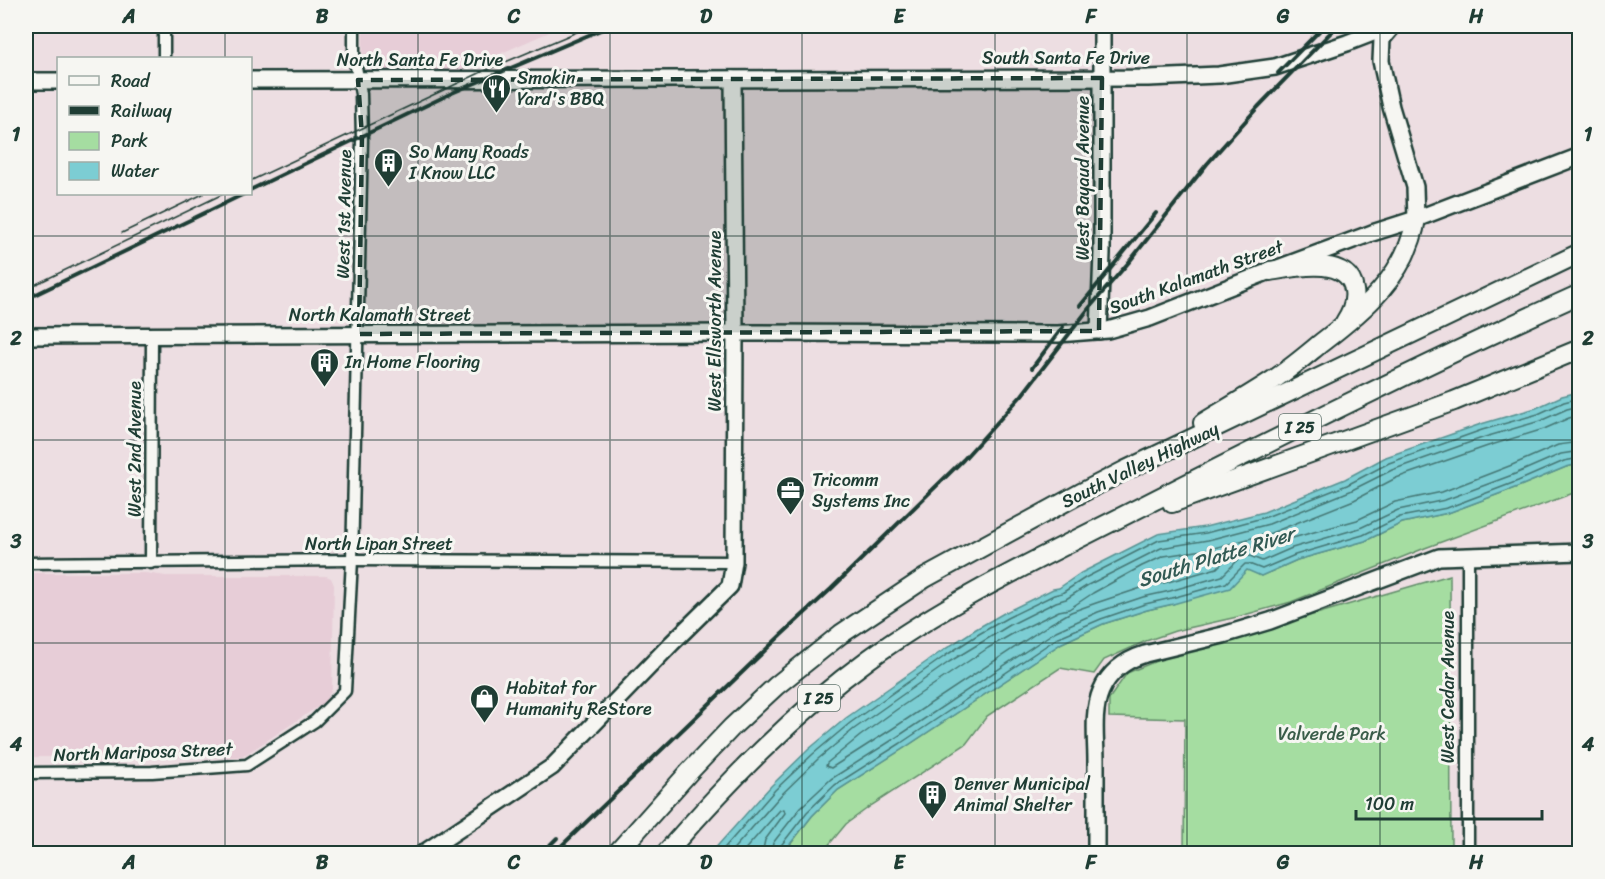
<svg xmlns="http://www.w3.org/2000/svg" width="1605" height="879" font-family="Sriracha,sans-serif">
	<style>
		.built { fill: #e7cdd7 }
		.green { fill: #a5dda1; stroke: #628d6a; stroke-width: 1.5 }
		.water { fill: #7ccdd3; stroke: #579393; stroke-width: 1.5 }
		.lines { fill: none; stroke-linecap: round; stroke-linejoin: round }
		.shore { stroke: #447774; stroke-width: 1.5 }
		.street-casing { stroke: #1f3d34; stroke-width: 15 }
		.secondary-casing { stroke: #1f3d34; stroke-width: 20 }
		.highway-casing { stroke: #1f3d34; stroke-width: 22 }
		.street { stroke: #f6f6f2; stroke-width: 10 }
		.secondary { stroke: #f6f6f2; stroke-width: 15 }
		.highway { stroke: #f6f6f2; stroke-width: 18 }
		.tram { stroke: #1f3d34; stroke-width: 1.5 }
		.rail { stroke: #1f3d34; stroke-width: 4 }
		.marked { fill: #1f3d34; fill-opacity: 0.2; stroke: #1f3d34; stroke-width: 4.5; stroke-dasharray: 12 8; stroke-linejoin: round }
		.grid { fill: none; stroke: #1f3d34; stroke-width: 1.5; stroke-opacity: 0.55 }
		.labels { text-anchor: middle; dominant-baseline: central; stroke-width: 6; stroke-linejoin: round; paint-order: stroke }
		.shield { fill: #f6f6f2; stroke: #60746d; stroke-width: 1.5 }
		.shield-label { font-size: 16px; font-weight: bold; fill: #1f3d34 }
		.street-label { font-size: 18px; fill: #1f3d34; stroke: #f6f6f2 }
		.poi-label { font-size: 18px; fill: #1f3d34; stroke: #f6f6f2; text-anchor: start }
		.park-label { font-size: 18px; fill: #3a5d4a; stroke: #f6f6f2 }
		.water-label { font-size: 20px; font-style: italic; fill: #325a54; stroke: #f6f6f2 }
		.neatline { fill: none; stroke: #1f3d34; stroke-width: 2 }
		.grid-label { font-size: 20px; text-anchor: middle; font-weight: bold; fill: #1f3d34 }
	</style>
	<rect width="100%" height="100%" fill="#eddee2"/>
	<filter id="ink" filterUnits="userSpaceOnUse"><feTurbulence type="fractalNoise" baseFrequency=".0167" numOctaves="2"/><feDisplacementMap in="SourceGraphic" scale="12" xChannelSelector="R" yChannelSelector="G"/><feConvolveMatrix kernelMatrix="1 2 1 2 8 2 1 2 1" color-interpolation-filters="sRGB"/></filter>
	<g filter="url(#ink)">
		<g class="built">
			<polygon points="363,26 563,26 456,73 369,71 364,67 363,62"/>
			<polygon points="26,573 145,573 166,576 326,576 331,578 334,585 332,689 325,702 245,755 238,757 26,757"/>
		</g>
		<g class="green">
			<polygon points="1579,464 1579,491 1425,548 1291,602 1237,617 1175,631 1146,641 1104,660 1094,674 1060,668 987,716 966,744 872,805 846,824 822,853 783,854 812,816 838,790 904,748 1062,643 1103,624 1147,610 1173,604 1247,569 1261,576 1297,560 1365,541 1402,523 1448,513 1520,486 1566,467"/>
			<polygon points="1450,575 1451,853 1184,853 1185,719 1109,717 1109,699 1127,673 1161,659"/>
		</g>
		<polygon class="water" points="1579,392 1579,464 1566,467 1520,486 1448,513 1402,523 1365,541 1297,560 1261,576 1247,570 1230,588 1173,604 1147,610 1103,624 1062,643 904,748 838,790 812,816 783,853 711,853 771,786 809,749 846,718 942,651 976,629 1004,613 1053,589 1059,588 1081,573 1158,534 1205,527 1264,512 1345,479 1386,457 1481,424 1536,408 1562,396"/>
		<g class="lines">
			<g class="shore">
				<polyline points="1580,415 1569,418 1544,429 1488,446 1396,478 1354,500 1271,533 1210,549 1164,556 1142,566 1093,593 1069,609 1059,611 1014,633 988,648 896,710 860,736 827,763 826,766 831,768 892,729 1050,624 1071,612 1096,603 1141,588 1168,582 1217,568 1232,553 1240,548 1250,547 1262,551 1289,539 1357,520 1395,502 1442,492 1512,465 1558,445 1580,442"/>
				<polyline points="719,854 775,790 813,754 850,723 945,656 979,634 1007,618 1054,595 1062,593 1085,578 1159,540 1206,533 1266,517 1347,485 1389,463 1482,430 1538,414 1564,402 1580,398"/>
				<polyline points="729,854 781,795 818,759 854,729 949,662 1010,625 1056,602 1066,599 1088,585 1161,548 1208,540 1269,524 1350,491 1392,470 1485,437 1540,421 1567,409 1580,406"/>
				<polyline points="741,854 780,810 784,809 785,813 765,840 762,854"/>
				<polyline points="771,854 773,843 801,807 831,779 897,737 1056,631 1098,612 1143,597 1170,591 1222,576 1237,561 1243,557 1250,556 1262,561 1292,548 1360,528 1398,510 1445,500 1515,474 1561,454 1580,451"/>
				<polyline points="778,854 779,848 807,812 835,785 901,743 1059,637 1101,619 1145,604 1172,598 1226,583 1245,564 1249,564 1262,569 1295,555 1363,535 1400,517 1447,508 1518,481 1564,461 1580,458"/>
			</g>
			<defs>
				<g id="street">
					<polyline points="164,58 164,26"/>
					<polyline points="1468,556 1468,854"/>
					<polyline points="26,563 352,560 734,562"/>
					<polyline points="151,563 152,336"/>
					<polyline points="26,773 152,772 247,765 315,721 345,691 352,560 362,140 361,94 354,56 354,26"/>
				</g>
				<g id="secondary">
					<polyline points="1393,26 1382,39 1381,61 1391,107 1415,187 1416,219"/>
					<polyline points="250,80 1148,78 1219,75 1275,67 1347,43 1391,26"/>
					<polyline points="26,81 58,81"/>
					<polyline points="1099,331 1102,253 1102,26"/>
					<polyline points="26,336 735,333 1058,334 1108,330 1150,318 1270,271 1372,233 1416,219 1580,156"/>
					<polyline points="422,854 552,767 672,643 730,586 734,562 735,333 733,79"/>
					<path d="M1096,854c0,-31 0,-62 0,-93 0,-22 -4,-49 5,-70 8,-19 25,-31 44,-37l78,-19 47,-14 169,-64 141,-5"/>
				</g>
				<g id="highway">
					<path d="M1270,271c25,-4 79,-16 84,19 2,12 -3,23 -9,32"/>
					<path d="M1203,423c23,-14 47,-28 70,-43 17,-11 32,-24 48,-37 42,-32 86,-68 95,-124"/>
					<polyline points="1172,503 1454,401 1580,349"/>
					<polyline points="616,854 691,770 732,727 776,686 841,634 925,578 1083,492 1126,470 1580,253"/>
					<path d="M665,854c62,-71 127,-139 204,-195 84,-61 178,-104 270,-151 146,-74 292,-147 441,-214"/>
				</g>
			</defs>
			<use href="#street" class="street-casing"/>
			<use href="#secondary" class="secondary-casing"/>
			<use href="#highway" class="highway-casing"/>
			<use href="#street" class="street"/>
			<use href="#secondary" class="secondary"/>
			<use href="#highway" class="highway"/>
			<g class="tram">
				<polyline points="250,181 484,71 591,26"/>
				<polyline points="122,233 203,194"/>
				<polyline points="26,289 223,194"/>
			</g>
			<g class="rail">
				<polyline points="1278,73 1324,26"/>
				<polyline points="250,190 452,93 610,26"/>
				<polyline points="26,299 244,194"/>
				<polyline points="1080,306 1156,213"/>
				<polyline points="1032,368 1063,327"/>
				<polyline points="541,854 557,838"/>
				<polyline points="553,854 780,636 831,589 963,460 1022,395 1090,307 1129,262 1207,164 1258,107 1337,26"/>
			</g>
		</g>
	</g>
	<path class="marked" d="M1102,78l-3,253 -740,3 3,-198 -4,-56z"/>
	<path class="grid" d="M225,26v32M418,26v828M610,26v828M802,26v828M995,26v828M1187,26v828M1380,26v828M225,194v660M26,236h1554M26,440h1554M26,643h1554"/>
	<defs>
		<symbol id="restaurant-pin" viewBox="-11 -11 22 30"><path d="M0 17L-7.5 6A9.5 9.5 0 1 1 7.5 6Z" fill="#1f3d34" stroke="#f6f6f2"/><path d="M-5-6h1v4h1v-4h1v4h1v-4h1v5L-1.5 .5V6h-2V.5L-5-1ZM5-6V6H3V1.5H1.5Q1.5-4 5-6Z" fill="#fff"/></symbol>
		<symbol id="building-pin" viewBox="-11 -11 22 30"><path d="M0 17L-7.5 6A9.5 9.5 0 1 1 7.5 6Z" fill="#1f3d34" stroke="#f6f6f2"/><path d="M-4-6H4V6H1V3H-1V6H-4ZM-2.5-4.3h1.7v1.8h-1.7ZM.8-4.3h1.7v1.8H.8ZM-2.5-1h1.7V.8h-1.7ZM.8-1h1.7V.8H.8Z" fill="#fff"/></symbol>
		<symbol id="office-pin" viewBox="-11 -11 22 30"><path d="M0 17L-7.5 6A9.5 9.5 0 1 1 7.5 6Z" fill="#1f3d34" stroke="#f6f6f2"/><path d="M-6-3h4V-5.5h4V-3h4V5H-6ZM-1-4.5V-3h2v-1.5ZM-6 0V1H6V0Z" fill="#fff"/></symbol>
		<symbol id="shop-pin" viewBox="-11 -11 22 30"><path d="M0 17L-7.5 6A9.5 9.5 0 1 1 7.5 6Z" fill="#1f3d34" stroke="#f6f6f2"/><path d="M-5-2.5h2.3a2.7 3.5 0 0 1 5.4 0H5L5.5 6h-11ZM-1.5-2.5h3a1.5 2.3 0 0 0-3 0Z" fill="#fff"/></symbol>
	</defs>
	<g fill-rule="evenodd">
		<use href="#restaurant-pin" x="480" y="72" width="33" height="45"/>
		<use href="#building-pin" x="372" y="146" width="33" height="45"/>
		<use href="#building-pin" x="308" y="346" width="33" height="45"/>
		<use href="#office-pin" x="774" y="474" width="33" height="45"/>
		<use href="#shop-pin" x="468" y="682" width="33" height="45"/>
		<use href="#building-pin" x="916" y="778" width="33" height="45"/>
	</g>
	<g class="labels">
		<g class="shield">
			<rect x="1279" y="414" width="42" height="26" rx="4.5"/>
			<rect x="798" y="685" width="42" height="26" rx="4.5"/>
		</g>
		<g class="shield-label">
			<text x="1300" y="427">I 25</text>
			<text x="819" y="698">I 25</text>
		</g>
		<g class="street-label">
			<text x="1066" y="58">South Santa Fe Drive</text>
			<text x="420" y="60">North Santa Fe Drive</text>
			<text transform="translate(1083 178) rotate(-90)">West Bayaud Avenue</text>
			<text transform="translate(344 214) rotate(-89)">West 1st Avenue</text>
			<text transform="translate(1196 277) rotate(-20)">South Kalamath Street</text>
			<text x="380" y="315">North Kalamath Street</text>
			<text transform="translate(715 321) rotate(-90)">West Ellsworth Avenue</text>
			<text transform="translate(135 449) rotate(-90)">West 2nd Avenue</text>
			<text transform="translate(1140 465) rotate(-26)">South Valley Highway</text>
			<text x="379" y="544">North Lipan Street</text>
			<text transform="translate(1448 687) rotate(-90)">West Cedar Avenue</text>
			<text transform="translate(143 752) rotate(-2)">North Mariposa Street</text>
		</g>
		<g class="poi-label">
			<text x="517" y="78">Smokin<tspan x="517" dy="21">Yard's BBQ</tspan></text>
			<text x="409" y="152">So Many Roads<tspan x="409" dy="21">I Know LLC</tspan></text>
			<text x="345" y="362">In Home Flooring</text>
			<text x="812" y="480">Tricomm<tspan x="812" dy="21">Systems Inc</tspan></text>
			<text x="506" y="688">Habitat for<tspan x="506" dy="21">Humanity ReStore</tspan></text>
			<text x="954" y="784">Denver Municipal<tspan x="954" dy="21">Animal Shelter</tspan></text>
		</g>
		<g class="park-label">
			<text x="1332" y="734">Valverde Park</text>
		</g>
		<g class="water-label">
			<text transform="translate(1216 557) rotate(-17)">South Platte River</text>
		</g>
	</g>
	<rect width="1605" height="879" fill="none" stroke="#f6f6f2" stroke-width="66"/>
	<rect x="57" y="57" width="195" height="138" fill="#f6f6f2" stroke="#a0aca6" stroke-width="1.5"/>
	<rect x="69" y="76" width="30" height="9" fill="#f6f6f2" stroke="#a0aca6" stroke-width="1.5"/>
	<text x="111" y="87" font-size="18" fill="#1f3d34">Road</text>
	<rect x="69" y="106" width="30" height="9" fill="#1f3d34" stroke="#a0aca6" stroke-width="1.5"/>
	<text x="111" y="117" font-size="18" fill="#1f3d34">Railway</text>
	<rect x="69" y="132" width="30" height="18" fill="#a5dda1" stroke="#a0aca6" stroke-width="1.5"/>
	<text x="111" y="147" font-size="18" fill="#1f3d34">Park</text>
	<rect x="69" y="162" width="30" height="18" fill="#7ccdd3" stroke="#a0aca6" stroke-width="1.5"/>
	<text x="111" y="177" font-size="18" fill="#1f3d34">Water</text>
	<path d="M1356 810v9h186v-9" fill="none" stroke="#1f3d34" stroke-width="3"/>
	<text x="1365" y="810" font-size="18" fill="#1f3d34" stroke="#f6f6f2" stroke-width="4.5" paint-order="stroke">100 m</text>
	<rect x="33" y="33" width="1539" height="813" class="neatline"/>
	<g class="grid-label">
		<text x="129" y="23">A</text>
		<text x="322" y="23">B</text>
		<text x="514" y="23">C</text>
		<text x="706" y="23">D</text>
		<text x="899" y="23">E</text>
		<text x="1091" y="23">F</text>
		<text x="1283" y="23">G</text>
		<text x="1476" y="23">H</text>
		<text x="16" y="141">1</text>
		<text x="1588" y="141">1</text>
		<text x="16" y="345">2</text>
		<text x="1588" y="345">2</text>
		<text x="16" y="548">3</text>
		<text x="1588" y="548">3</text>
		<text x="16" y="751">4</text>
		<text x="1588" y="751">4</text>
		<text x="129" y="869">A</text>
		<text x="322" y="869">B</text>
		<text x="514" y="869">C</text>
		<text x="706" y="869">D</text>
		<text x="899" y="869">E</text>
		<text x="1091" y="869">F</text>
		<text x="1283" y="869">G</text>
		<text x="1476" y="869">H</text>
	</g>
</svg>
